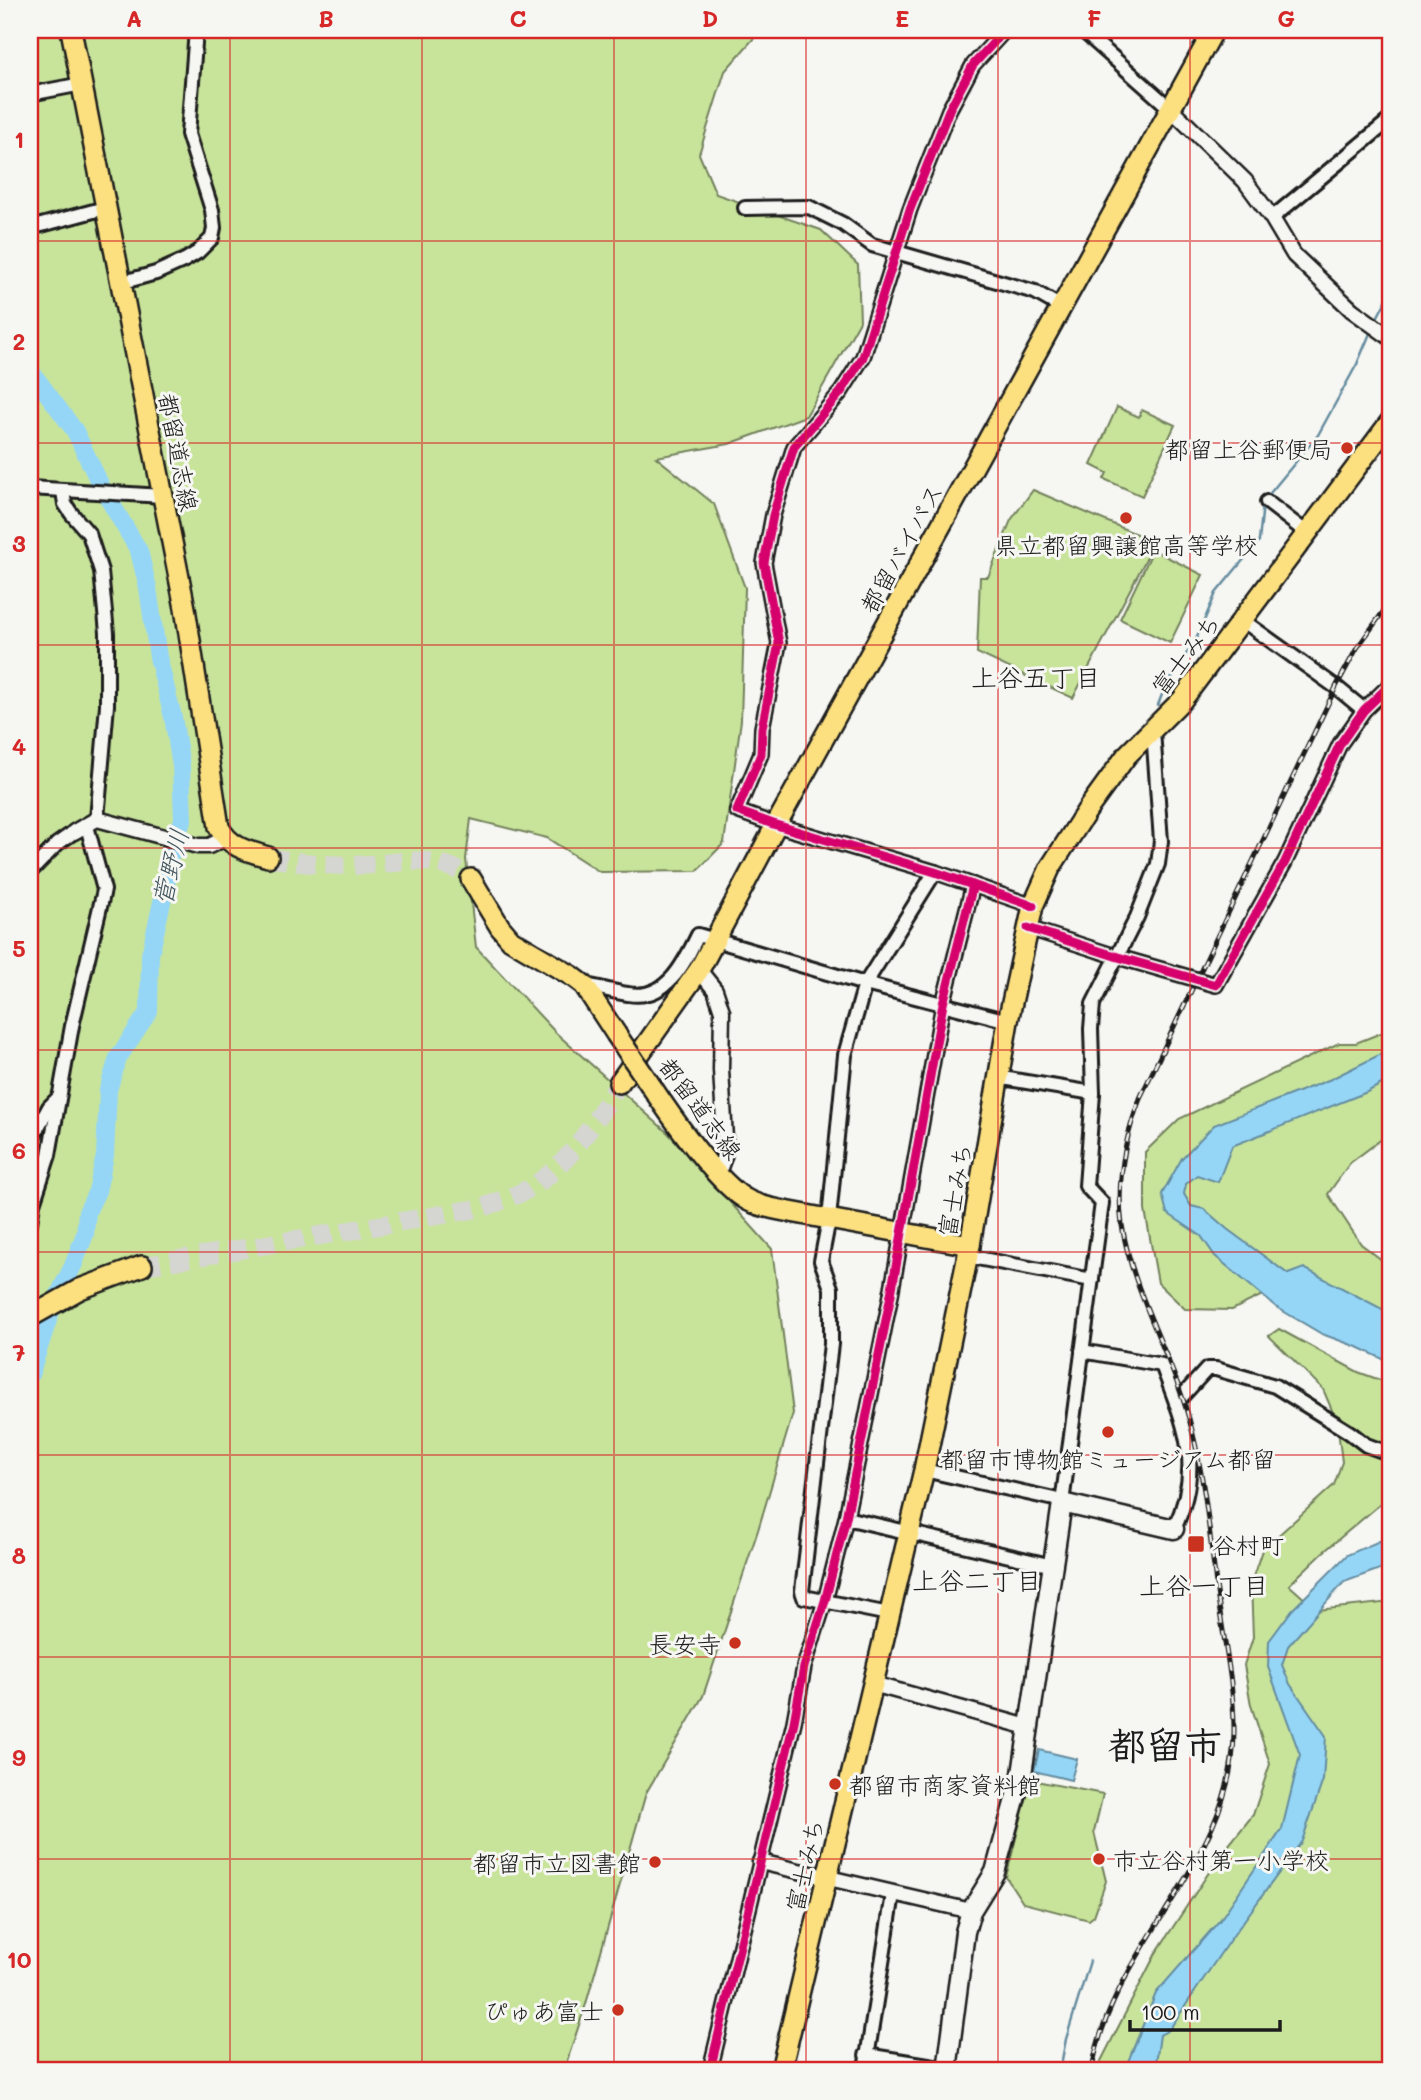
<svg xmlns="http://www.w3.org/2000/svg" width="1421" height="2100" font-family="Mali,'Klee One',sans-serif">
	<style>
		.green { fill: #c8e49b; stroke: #72805c; stroke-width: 2 }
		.water { fill: #95d6f7; stroke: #658c9f; stroke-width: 2 }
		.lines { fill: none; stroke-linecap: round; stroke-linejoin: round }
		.stream { stroke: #658c9f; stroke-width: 2.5 }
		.river { stroke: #95d6f7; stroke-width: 18 }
		.primary-tunnel { stroke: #d5d5d2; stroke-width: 19; stroke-dasharray: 19 10; stroke-linecap: butt }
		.trunk-tunnel { stroke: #d5d5d2; stroke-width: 19; stroke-dasharray: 19 10; stroke-linecap: butt }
		.minor-casing { stroke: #1c1c1c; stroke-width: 18 }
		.tertiary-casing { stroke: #1c1c1c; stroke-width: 19 }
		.secondary-casing { stroke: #1c1c1c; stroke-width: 23 }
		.primary-casing { stroke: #1c1c1c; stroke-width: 24 }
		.trunk-casing { stroke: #1c1c1c; stroke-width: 24 }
		.minor { stroke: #f6f6f2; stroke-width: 12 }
		.tertiary { stroke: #f6f6f2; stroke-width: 14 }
		.secondary { stroke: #f6f6f2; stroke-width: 18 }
		.primary { stroke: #fce080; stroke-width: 19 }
		.trunk { stroke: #fce080; stroke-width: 19 }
		.rail-casing { stroke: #1c1c1c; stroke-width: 5 }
		.rail { stroke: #f6f6f2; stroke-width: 2.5; stroke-dasharray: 8; stroke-linecap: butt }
		.primary-bridge-casing { stroke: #1c1c1c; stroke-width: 24; stroke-linecap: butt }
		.primary-bridge { stroke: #fce080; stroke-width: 19 }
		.cycleway-casing { stroke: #f6f6f2; stroke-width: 13 }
		.cycleway { stroke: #d6006c; stroke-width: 9 }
		.grid { fill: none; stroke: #d62828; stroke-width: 2; stroke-opacity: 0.55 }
		.poi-dot { fill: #c8321e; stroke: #f6f6f2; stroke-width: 2.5 }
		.labels { text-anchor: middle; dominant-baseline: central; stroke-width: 6; stroke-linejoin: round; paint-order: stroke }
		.poi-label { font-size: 24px; fill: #1c1c1c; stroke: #f6f6f2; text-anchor: end }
		.street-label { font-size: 24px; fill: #1c1c1c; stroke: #f6f6f2 }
		.neighbourhood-label { font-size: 26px; fill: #1c1c1c; stroke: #f6f6f2 }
		.water-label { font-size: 26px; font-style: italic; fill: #40545e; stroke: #f6f6f2 }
		.town-label { font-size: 38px; font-weight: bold; fill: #1c1c1c; stroke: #f6f6f2 }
		.neatline { fill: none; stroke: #d62828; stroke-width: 2.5 }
		.grid-label { font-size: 23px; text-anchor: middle; font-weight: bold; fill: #d62828 }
	</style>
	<rect width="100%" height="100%" fill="#f6f6f2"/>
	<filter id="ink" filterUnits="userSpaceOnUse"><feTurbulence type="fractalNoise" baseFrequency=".0143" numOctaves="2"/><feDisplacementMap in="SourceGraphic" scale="14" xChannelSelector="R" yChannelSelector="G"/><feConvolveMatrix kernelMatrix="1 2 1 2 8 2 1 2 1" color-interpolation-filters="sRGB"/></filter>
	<g filter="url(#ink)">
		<g class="green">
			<polygon points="30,30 761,30 725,71 699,154 716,194 821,230 858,265 860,321 806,416 729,444 656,457 714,504 745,588 741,720 724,843 697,871 600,872 547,838 471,819 466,859 476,947 556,1033 668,1133 772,1249 793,1413 758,1530 703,1696 646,1793 586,2004 564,2070 30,2070"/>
			<polygon points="1117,407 1139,417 1142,410 1175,425 1142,496 1104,479 1107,473 1091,465"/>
			<polygon points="1033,490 1155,542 1073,698 977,653 980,577 988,577 1011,520"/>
			<polygon points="1153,550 1203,575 1170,643 1120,619"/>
			<polygon points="1391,1029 1391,1132 1350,1163 1328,1194 1361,1244 1391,1267 1391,1321 1357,1300 1293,1280 1232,1310 1185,1309 1158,1283 1145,1210 1145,1152 1179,1119 1339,1043 1356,1043"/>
			<polygon points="1279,1329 1358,1372 1391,1384 1391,1495 1321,1554 1289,1585 1317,1610 1391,1602 1391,2070 1100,2070 1101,2061 1156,1953 1219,1857 1253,1815 1270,1764 1251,1705 1244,1665 1253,1637 1251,1583 1262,1550 1334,1485 1342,1462 1337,1422 1323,1389 1269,1336"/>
			<polygon points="1031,1780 1103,1794 1094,1832 1106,1881 1094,1916 1089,1920 1023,1903 1006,1877"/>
		</g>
		<g class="water">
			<polygon points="1391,1049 1391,1079 1367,1092 1232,1146 1218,1182 1197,1175 1186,1184 1184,1194 1191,1206 1204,1209 1227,1229 1288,1274 1304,1268 1384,1310 1391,1324 1391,1363 1360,1348 1322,1334 1276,1307 1215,1256 1201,1236 1167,1213 1162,1194 1182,1158 1214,1125 1331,1079"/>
			<polygon points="1391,1536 1391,1565 1344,1582 1288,1646 1282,1665 1290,1684 1326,1736 1323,1780 1302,1841 1227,1944 1169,2030 1160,2035 1155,2070 1128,2070 1127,2064 1156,1993 1220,1920 1282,1829 1300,1755 1268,1667 1269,1641 1292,1610 1347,1555"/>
			<polygon points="1039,1750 1077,1759 1071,1780 1034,1771"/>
		</g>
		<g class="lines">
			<g class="stream">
				<polyline points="1377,318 1391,291"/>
				<polyline points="1266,498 1318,435 1357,364 1371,331"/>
				<polyline points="1158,705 1163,692 1197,637 1216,593 1259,541 1263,504"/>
				<polyline points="1089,1346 1102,1251"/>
				<polyline points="1069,1497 1082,1397"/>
				<polyline points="1042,1700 1043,1689"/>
				<polyline points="1060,2070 1066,2039 1090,1961"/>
			</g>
			<polyline class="river" points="30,370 75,431 101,486 139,551 148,588 158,657 173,717 181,766 183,820 170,850 169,871 150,955 149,1011 118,1058 108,1090 105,1156 97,1191 87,1212 85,1234 73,1266 52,1308 30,1375"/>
			<path class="primary-tunnel" d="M268,857c30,6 62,9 93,8 41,-1 74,-14 110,14"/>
			<path class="trunk-tunnel" d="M142,1266l339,-58c17,-6 35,-12 51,-21 39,-25 63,-65 87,-104"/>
			<defs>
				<g id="minor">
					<polyline points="1005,30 973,65 949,110 910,209 863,357 841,392 794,447 773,515 764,563 779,643 762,728 761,754 737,811 776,825 935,872 1033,906"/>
					<polyline points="1082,30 1172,110"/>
					<polyline points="30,94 82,84"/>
					<polyline points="745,208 809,207 843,224 872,245 1035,292 1061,307"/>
					<polyline points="1272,218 1391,119"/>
					<polyline points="30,228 105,208"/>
					<polyline points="120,283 156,273 185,260 198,252 212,238 214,228 212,210 188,134 196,30"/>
					<polyline points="30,488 163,496"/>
					<polyline points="63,491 65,504 71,513 89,534 101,571 107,633 107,705 97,819"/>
					<polyline points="1267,502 1307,533"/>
					<polyline points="1242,620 1336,687 1364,710"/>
					<polyline points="30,872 57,844 74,832"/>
					<polyline points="1028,928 1118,957 1216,985 1285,862 1340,744 1364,710 1391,684"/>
					<path d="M584,985c15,2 29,7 44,9 38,7 56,-30 70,-59l167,49 143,37"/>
					<polyline points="997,1077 1093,1093"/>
					<polyline points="30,1142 49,1107 58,1098"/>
					<polyline points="30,1223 33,1204 49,1155 72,1026 104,890 87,826"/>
					<polyline points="967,1256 1092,1280"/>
					<path d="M1082,1351l80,14c23,61 42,101 12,164"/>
					<polyline points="1176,1403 1207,1369 1216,1369 1275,1386 1349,1432 1366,1445 1391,1454"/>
					<polyline points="924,1470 1054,1499 1062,1503 1102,1203 1086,1186 1093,1093 1091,1029 1093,1004 1137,917 1158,864 1161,841 1153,731"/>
					<polyline points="846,1518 1053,1566"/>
					<polyline points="889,1614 804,1597 802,1591 831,1344 831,1288 821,1261 829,1219 845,1055 865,984 935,872"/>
					<polyline points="866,2055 947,2068"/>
					<polyline points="710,2070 794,1722 804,1667 825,1601 846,1518 890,1300 943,1004 973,885"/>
					<polyline points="865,2070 893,1894"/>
				</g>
				<g id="tertiary">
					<polyline points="1172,110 1245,181 1272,218 1294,255 1352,310 1391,338"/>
					<polyline points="74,832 97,819 198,846 209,846 224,839"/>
					<polyline points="699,970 715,990 722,1011 721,1070 725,1139 724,1157 718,1173"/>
					<polyline points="873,1684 1028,1727"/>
					<polyline points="760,1862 971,1911"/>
				</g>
				<polyline id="secondary" points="947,2070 965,1932 971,1911 995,1872 1022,1774 1062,1503 1174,1529"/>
				<g id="primary">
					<path d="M71,30l114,578 34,219c10,20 28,24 49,30"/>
					<polyline points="471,879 500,927 511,940 572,976 584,985 616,1034"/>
					<path d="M651,1086c20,30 64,94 93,112 12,8 27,10 41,13l185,34"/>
				</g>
				<g id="trunk">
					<polyline points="619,1083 699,970 776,825 1214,30"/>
					<polyline points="30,1317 80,1289 142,1266"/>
					<polyline points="781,2070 924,1470 970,1245 1008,1021 1033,906 1050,868 1090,806 1127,755 1182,700 1391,421"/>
				</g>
			</defs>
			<use href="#minor" class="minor-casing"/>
			<use href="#tertiary" class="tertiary-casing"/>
			<use href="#secondary" class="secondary-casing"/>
			<use href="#primary" class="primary-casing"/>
			<use href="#trunk" class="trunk-casing"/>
			<use href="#minor" class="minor"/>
			<use href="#tertiary" class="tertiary"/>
			<use href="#secondary" class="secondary"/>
			<use href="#primary" class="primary"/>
			<use href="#trunk" class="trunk"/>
			<defs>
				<path id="rail" d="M1092,2070c20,-125 144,-210 142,-342 0,-45 -11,-91 -17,-136 -7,-54 -12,-110 -25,-162 -17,-70 -59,-134 -70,-205 -6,-44 3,-88 19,-129l195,-409 21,-39 34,-47"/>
			</defs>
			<use href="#rail" class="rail-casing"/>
			<use href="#rail" class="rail"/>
			<defs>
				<polyline id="primary-bridge" points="616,1034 651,1086"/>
			</defs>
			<use href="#primary-bridge" class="primary-bridge-casing"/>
			<use href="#primary-bridge" class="primary-bridge"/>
			<defs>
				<g id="cycleway">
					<polyline points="1005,30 973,65 949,110 910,209 863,357 841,392 794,447 773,515 764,563 779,643 762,728 761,754 737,811 776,825 935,872 1033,906"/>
					<polyline points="1028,928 1118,957 1216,985 1285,862 1340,744 1364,710 1391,684"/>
					<polyline points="710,2070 794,1722 804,1667 825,1601 846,1518 890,1300 943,1004 973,885"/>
				</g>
			</defs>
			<use href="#cycleway" class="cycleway-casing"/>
			<use href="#cycleway" class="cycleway"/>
		</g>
	</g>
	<path class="grid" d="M230,30v2040M422,30v2040M614,30v2040M806,30v2040M998,30v2040M1190,30v2040M30,241h1361M30,443h1361M30,645h1361M30,848h1361M30,1050h1361M30,1252h1361M30,1455h1361M30,1657h1361M30,1859h1361"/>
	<g class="poi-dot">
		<circle cx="1347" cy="448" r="7"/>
		<circle cx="1126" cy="518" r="7"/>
		<circle cx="1108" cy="1432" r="7"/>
		<rect x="1187" y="1535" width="18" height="18" rx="3.5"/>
		<circle cx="735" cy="1643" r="7"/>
		<circle cx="835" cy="1784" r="7"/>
		<circle cx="1099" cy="1859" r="7"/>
		<circle cx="655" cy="1862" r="7"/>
		<circle cx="618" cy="2010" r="7"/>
	</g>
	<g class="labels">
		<g class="poi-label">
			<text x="1333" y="448">都留上谷郵便局</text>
			<text x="1126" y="544" text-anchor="middle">県立都留興譲館高等学校</text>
			<text x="1108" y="1458" text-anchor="middle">都留市博物館ミュージアム都留</text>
			<text x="1212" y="1544" text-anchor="start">谷村町</text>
			<text x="721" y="1643">長安寺</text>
			<text x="849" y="1784" text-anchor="start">都留市商家資料館</text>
			<text x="1113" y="1859" text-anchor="start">市立谷村第一小学校</text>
			<text x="641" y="1862">都留市立図書館</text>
			<text x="604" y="2010">ぴゅあ富士</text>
		</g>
		<g class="street-label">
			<text transform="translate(179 452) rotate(79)">都留道志線</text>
			<text transform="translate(901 548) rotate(-61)">都留バイパス</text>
			<text transform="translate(1185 654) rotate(-52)">富士みち</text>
			<text transform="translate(701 1108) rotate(53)">都留道志線</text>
			<text transform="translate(954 1190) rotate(-80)">富士みち</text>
			<text transform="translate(804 1865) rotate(-77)">富士みち</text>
		</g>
		<g class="neighbourhood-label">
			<text x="1036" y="677">上谷五丁目</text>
			<text x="977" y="1580">上谷二丁目</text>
			<text x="1204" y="1585">上谷一丁目</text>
		</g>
		<g class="water-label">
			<text transform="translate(170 867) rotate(-76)">菅野川</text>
		</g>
		<g class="town-label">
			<text x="1165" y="1744">都留市</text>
		</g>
	</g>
	<rect width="1421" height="2100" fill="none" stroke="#f6f6f2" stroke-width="77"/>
	<path d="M1130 2020v10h150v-10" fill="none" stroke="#1c1c1c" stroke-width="3.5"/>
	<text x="1141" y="2020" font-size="21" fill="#1c1c1c" stroke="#f6f6f2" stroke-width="5" paint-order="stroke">100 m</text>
	<rect x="38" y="38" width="1344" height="2024" class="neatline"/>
	<g class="grid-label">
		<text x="134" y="27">A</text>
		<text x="326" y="27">B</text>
		<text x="518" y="27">C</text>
		<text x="710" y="27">D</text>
		<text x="902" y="27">E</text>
		<text x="1094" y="27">F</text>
		<text x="1286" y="27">G</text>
		<text x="19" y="148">1</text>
		<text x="19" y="350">2</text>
		<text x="19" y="552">3</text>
		<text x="19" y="755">4</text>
		<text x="19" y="957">5</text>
		<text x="19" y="1159">6</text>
		<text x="19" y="1361">7</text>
		<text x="19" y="1564">8</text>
		<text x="19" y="1766">9</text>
		<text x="19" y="1968">10</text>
	</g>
</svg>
